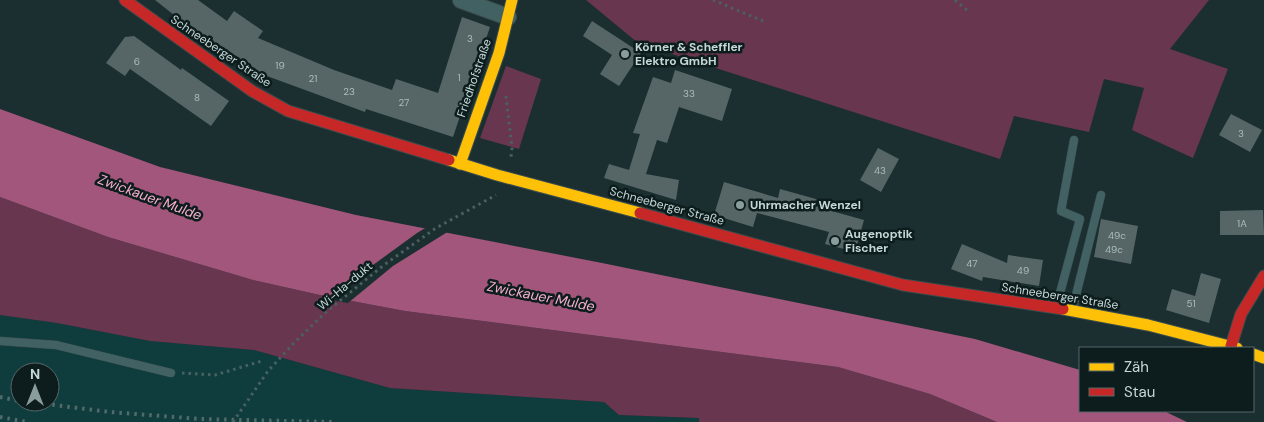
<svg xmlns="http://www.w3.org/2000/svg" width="1264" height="422" font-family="'DM Sans',sans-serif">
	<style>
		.built { fill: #0f3d3e; fill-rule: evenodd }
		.green { fill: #68364f }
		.water { fill: #a3567c }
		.pier { fill: #1b2f30 }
		.building { fill: #566667 }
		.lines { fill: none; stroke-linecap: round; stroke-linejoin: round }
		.lane-casing { stroke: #3b4c4d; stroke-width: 9 }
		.street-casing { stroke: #3b4c4d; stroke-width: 18 }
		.slow-casing { stroke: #3b4c4d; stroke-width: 13 }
		.jam-casing { stroke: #3b4c4d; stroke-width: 13 }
		.path { stroke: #4a6161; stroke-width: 3; stroke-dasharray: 2.5 4; stroke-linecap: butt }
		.lane { stroke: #426162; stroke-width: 8 }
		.street { stroke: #426162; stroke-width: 16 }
		.slow { stroke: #ffc107; stroke-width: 11 }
		.jam { stroke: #c62828; stroke-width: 11 }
		.rail { stroke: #536a6b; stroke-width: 4; stroke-dasharray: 2.5 5; stroke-linecap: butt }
		.path-bridge { stroke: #4a6161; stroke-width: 3; stroke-dasharray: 2.5 4; stroke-linecap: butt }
		.poi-dot { fill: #8a9d9d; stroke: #0d1c1c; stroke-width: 2 }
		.labels { text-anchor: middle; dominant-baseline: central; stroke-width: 5; stroke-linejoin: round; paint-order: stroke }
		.number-label { font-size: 10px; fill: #a9bcbc }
		.poi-label { font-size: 12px; font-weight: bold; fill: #c5d8d8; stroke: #0d1c1c; text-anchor: start }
		.street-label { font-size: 12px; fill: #c5d8d8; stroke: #0d1c1c }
		.water-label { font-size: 14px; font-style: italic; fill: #f5aecd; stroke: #0d1c1c }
	</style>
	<rect width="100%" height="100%" fill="#1b2f30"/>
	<path class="built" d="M0,315l57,8 93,18 104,9 136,38 214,14 15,13 80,3v4h-699zM20,372h30v30h-30z"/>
	<g class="green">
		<polygon points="586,0 1209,0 1170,49 1228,69 1193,158 1132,130 1144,88 1104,79 1089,132 1014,116 1000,159 638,43"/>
		<polygon points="506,66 541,79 519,149 480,138"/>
		<polygon points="0,197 108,237 253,280 320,295 405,311 838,367 930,394 997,422 699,422 699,418 619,415 604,402 390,388 254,350 150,341 57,323 0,315"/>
	</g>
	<polygon class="water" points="0,109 160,167 356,215 602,263 975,339 1080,370 1080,411 1164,411 1187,422 997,422 930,394 838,367 405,311 320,295 253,280 108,237 0,197"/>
	<polygon class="pier" points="427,227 449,231 393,266 348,303 329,300 362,273 417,233"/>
	<g class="building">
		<polygon points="155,0 198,0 227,21 234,11 263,31 258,38 334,70 392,90 396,79 438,93 462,17 490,27 453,137 366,109 365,112 256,72 179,19"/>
		<polygon points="592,21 641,53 619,86 600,74 612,55 583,36"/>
		<polygon points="134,36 181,70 182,68 229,101 211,126 130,69 125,76 106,63 125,37"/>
		<polygon points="675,70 732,89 722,121 679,107 667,143 657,140 646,174 679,180 676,200 604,178 609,164 629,170 640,134 633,133 653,77 671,83"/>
		<polygon points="1231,114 1262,130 1250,152 1219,135"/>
		<polygon points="878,148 899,159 881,192 860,180"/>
		<polygon points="724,182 778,198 780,189 823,201 821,208 864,220 855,252 825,244 829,232 757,213 753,227 714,215"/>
		<polygon points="1263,210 1264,235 1220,235 1220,211"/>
		<polygon points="1101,219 1138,226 1131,264 1094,257"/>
		<polygon points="962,244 1007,263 1008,255 1043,260 1039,286 983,277 982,281 951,269"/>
		<polygon points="1201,273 1221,279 1209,323 1166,310 1172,289 1195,296"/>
	</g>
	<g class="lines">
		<defs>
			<g id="lane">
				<polyline points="1057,304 1080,219 1061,211 1074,140"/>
				<polyline points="1073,307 1101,195"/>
				<polyline points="0,341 56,345 171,373"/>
			</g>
			<polyline id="street" points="461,0 508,17"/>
			<g id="slow">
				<polyline points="449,160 497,175 640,213"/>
				<polyline points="460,164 499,53 512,0"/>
				<polyline points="1063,309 1148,325 1237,348"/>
				<polyline points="1253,354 1264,358"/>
			</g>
			<g id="jam">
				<polyline points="125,0 252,91 288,111 449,160"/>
				<polyline points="640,213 903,285 1063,309"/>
				<polyline points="1231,346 1241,314 1264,276"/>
			</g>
		</defs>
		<use href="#lane" class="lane-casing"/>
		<use href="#street" class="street-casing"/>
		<use href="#slow" class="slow-casing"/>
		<use href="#jam" class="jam-casing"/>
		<g class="path">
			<polyline points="713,0 763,21"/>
			<polyline points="955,0 968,11"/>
			<polyline points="506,96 512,148 511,157"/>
			<polyline points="182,373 215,375 262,361"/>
		</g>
		<use href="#lane" class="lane"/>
		<use href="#street" class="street"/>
		<use href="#slow" class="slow"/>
		<use href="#jam" class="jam"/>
		<g class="rail">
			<polyline points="0,397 20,401"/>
			<polyline points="30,402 110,412 200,419 332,422"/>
			<polyline points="0,417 27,422"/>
		</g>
		<polyline class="path-bridge" points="233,422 268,371 293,344 326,312 384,265 436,228 496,195"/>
	</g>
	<g class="poi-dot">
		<circle cx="625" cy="54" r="5"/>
		<circle cx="740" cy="205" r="5"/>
		<circle cx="835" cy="241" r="5"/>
	</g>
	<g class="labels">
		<g class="number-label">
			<text x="470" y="38">3</text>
			<text x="137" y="61">6</text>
			<text x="280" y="65">19</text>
			<text x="459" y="77">1</text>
			<text x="313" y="78">21</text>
			<text x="349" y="91">23</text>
			<text x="689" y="93">33</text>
			<text x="197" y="97">8</text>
			<text x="404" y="102">27</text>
			<text x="1241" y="133">3</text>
			<text x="880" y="170">43</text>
			<text x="1242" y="223">1A</text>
			<text x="1117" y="235">49c</text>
			<text x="1114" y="249">49c</text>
			<text x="972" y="263">47</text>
			<text x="1023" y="270">49</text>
			<text x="1191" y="303">51</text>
		</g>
		<g class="poi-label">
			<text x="635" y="47">Körner &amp; Scheffler<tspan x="635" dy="14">Elektro GmbH</tspan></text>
			<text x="750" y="205">Uhrmacher Wenzel</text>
			<text x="845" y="234">Augenoptik<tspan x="845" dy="14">Fischer</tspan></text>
		</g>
		<g class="street-label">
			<text transform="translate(221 51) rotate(34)">Schneeberger Straße</text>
			<text transform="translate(474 78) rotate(-71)">Friedhofstraße</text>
			<text transform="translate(667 206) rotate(15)">Schneeberger Straße</text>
			<text transform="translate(345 286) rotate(-40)">Wi-Ha-dukt</text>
			<text transform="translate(1060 296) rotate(9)">Schneeberger Straße</text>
		</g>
		<g class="water-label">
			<text transform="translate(150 197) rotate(20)">Zwickauer Mulde</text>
			<text transform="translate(541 296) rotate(11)">Zwickauer Mulde</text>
		</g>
	</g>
	<rect x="1079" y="347" width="175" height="65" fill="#0d1c1c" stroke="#576767"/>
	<rect x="1089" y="363" width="25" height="8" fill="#ffc107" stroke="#576767"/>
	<text x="1124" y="372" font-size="15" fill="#c5d8d8">Zäh</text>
	<rect x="1089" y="388" width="25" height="8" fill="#c62828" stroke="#576767"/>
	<text x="1124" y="397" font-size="15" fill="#c5d8d8">Stau</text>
	<g transform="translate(35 387)"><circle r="24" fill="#0d1c1c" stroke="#576767"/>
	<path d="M0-4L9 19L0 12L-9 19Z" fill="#8a9d9d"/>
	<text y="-8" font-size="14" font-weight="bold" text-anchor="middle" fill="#c5d8d8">N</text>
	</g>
</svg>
